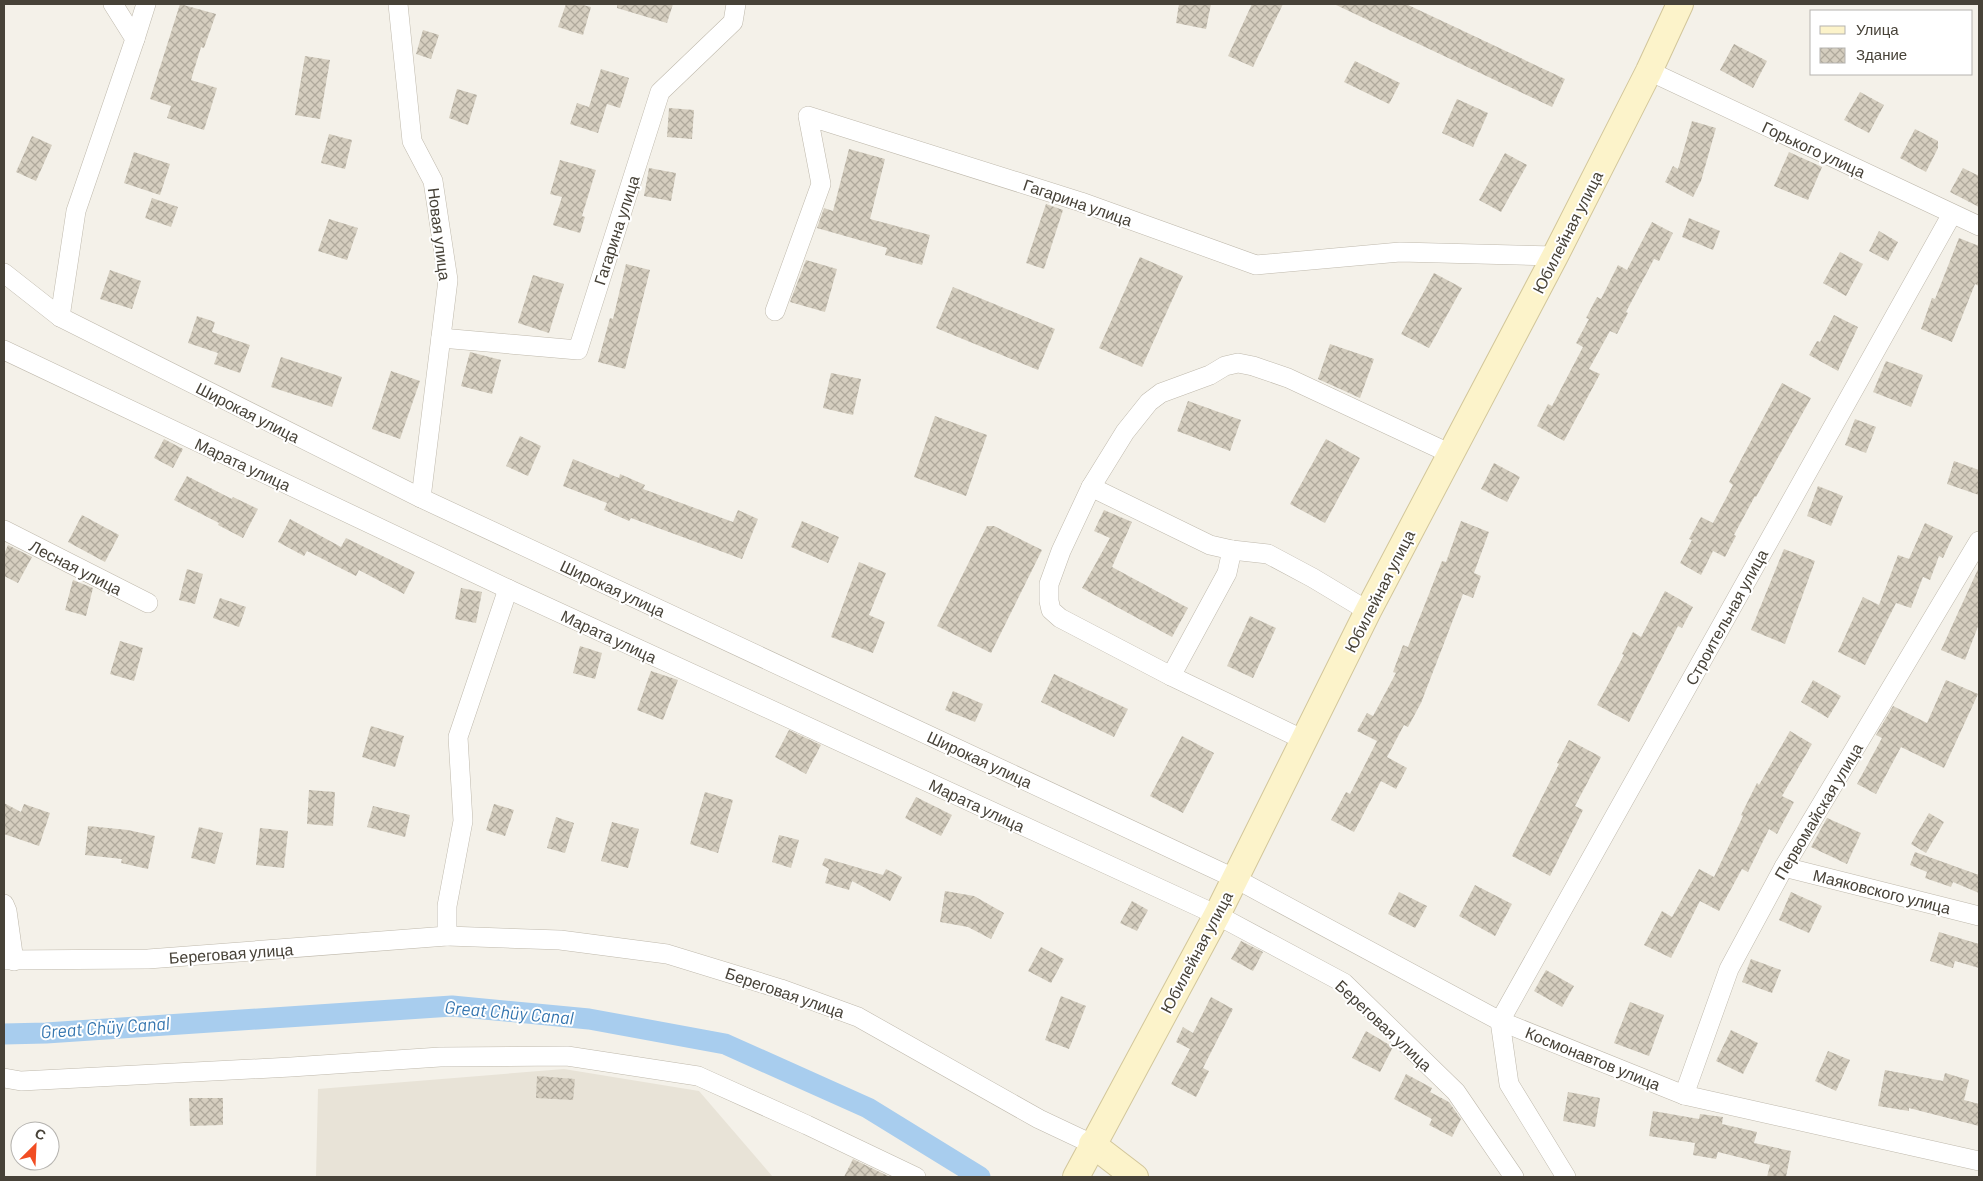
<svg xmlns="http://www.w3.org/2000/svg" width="1983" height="1181" font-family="Barlow,sans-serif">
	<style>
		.residential { fill: #e8e3d7 }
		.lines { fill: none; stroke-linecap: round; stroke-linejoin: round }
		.canal { stroke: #a8cdee; stroke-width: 21 }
		.building { fill: url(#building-cross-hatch) }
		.street-casing { stroke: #bfb9ac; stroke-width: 20 }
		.secondary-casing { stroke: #d2c69a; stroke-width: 28 }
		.street { stroke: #fff; stroke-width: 19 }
		.secondary { stroke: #fcf3ca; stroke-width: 26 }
		.labels { text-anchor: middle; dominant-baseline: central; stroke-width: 4; stroke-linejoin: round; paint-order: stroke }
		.street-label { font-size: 16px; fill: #474238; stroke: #fff }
		.water-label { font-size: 18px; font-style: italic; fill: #3475af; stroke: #fff }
	</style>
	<defs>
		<pattern id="building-cross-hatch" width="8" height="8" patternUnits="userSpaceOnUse" patternTransform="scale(1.25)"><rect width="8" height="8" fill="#d5cebf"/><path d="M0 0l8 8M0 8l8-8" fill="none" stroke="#afa99c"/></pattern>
	</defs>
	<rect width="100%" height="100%" fill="#f4f1e9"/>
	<polygon class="residential" points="564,1069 699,1091 773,1177 316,1177 318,1089"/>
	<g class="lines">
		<polyline class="canal" points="4,1034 46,1033 452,1006 589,1019 725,1044 868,1108 980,1177"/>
	</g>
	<g class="building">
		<polygon points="180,4 216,14 204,48 201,47 191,80 217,88 204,130 167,118 171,106 150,99"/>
		<polygon points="566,4 579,4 591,7 583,35 558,27"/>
		<polygon points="617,4 673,4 667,23 617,8"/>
		<polygon points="1179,4 1211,4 1206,29 1176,23"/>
		<polygon points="1252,4 1283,4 1253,67 1228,56"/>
		<polygon points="1334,4 1406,4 1565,79 1552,107"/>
		<polygon points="423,30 439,35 431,59 416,54"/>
		<polygon points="1734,44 1767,61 1753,88 1720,70"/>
		<polygon points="305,56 330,60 320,119 295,115"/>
		<polygon points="1355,61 1400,83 1389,104 1344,82"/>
		<polygon points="601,69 629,78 620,108 607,104 598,133 570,124 577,103 589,107"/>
		<polygon points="457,89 477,95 468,125 449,118"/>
		<polygon points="1860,92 1884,105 1869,133 1844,120"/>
		<polygon points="1457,99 1488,113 1473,147 1442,133"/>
		<polygon points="669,108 694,110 692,139 667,137"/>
		<polygon points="1692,121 1716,128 1701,181 1693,197 1665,182 1673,166 1678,169"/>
		<polygon points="1915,129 1938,141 1938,148 1926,172 1900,158"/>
		<polygon points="329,134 352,140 345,169 321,163"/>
		<polygon points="32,136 52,145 36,181 16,172"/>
		<polygon points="849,149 885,159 870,219 930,235 922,265 885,255 887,248 817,228 824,208 833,211"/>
		<polygon points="134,152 170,164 160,195 124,183"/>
		<polygon points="1789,152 1822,167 1808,200 1774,186"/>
		<polygon points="1505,153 1527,165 1501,212 1479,200"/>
		<polygon points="560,160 596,170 582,216 585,217 580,233 553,225 562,197 550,194"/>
		<polygon points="649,168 676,173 671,201 644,196"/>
		<polygon points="1963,168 1979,176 1979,207 1950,192"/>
		<polygon points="152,198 178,207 171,227 145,218"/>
		<polygon points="1046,204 1063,210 1044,269 1026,263"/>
		<polygon points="1689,218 1720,231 1713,250 1682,237"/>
		<polygon points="329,219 358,228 347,260 318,251"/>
		<polygon points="1652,222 1673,233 1659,261 1654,259 1626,312 1628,313 1617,334 1610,331 1589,369 1600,374 1564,441 1537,426 1548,404 1552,406 1583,347 1576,343 1589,319 1586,318 1597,297 1601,299 1618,265 1627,270"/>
		<polygon points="1879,231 1898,242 1888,261 1869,251"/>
		<polygon points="1959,238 1979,246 1979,286 1975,284 1952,342 1921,329 1932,298 1935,299"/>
		<polygon points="1840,252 1863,264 1846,296 1823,283"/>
		<polygon points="1140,257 1183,276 1142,367 1099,348"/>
		<polygon points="806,260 837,269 825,312 790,302"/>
		<polygon points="626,264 650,270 625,369 598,362 610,318 613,319"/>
		<polygon points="110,270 141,281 132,309 100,299"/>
		<polygon points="1434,273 1462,288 1429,348 1401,334"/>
		<polygon points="533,275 564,284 549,333 518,323"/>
		<polygon points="953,287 1055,329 1038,370 936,328"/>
		<polygon points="1834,315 1858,327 1838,371 1809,355 1817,341 1820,342"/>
		<polygon points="197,316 215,322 212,332 250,345 240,373 214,364 218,353 188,343"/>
		<polygon points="1330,344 1374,359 1360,398 1318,379"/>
		<polygon points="470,352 501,360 492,394 461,386"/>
		<polygon points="281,357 342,377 332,407 271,387"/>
		<polygon points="1886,361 1923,375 1911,407 1873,392"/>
		<polygon points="391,371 420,381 400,439 372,429"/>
		<polygon points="831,373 861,379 853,415 823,408"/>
		<polygon points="1782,383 1811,398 1756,497 1755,496 1734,535 1736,536 1725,557 1713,551 1701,575 1680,563 1692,540 1689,539 1701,517 1713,523 1733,485 1729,482"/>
		<polygon points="1188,401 1241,420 1230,451 1177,431"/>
		<polygon points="935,416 987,435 966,496 914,477"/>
		<polygon points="1855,419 1876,427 1866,453 1845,445"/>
		<polygon points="520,436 541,446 528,476 506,466"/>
		<polygon points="164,439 183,449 173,468 154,458"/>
		<polygon points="1326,439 1360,458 1325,523 1290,504"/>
		<polygon points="573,459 619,478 620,474 645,485 643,489 733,522 738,510 758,519 742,559 631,518 629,521 604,510 607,503 563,486"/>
		<polygon points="1954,461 1979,470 1979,495 1947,484"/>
		<polygon points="1494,463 1520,477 1507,502 1481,489"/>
		<polygon points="187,476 232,499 233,497 258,509 243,538 218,525 219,523 174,500"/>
		<polygon points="1818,486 1843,496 1831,526 1807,516"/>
		<polygon points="1104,510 1132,522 1112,567 1188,608 1172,637 1082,588 1110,538 1094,531"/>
		<polygon points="82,515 119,535 105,562 68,542"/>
		<polygon points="290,519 341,547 346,538 415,572 404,594 359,570 356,576 307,551 304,556 278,542"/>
		<polygon points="802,521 839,537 828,563 791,547"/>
		<polygon points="1461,521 1489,532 1474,573 1481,576 1473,598 1463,594 1421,703 1408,727 1404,725 1387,757 1407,768 1396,789 1381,781 1354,832 1331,820 1346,792 1350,794 1377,741 1357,731 1367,713 1373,716 1396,673 1393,672 1403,645 1408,647 1442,561 1446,562"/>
		<polygon points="1925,523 1953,536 1943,558 1939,556 1930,580 1923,577 1911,608 1896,603 1865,665 1838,652 1863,597 1879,605 1898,555 1909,559"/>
		<polygon points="987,526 994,526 1042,550 991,653 937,626"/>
		<polygon points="8,545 32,557 18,583 4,576 4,554"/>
		<polygon points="1784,549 1815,561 1785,644 1751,630"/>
		<polygon points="859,562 886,573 869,615 885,622 873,653 831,637"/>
		<polygon points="1979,567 1979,624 1965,660 1941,650"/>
		<polygon points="187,569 203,574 195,604 179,600"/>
		<polygon points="73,580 93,588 86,616 65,610"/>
		<polygon points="461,588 482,592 476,623 455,619"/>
		<polygon points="1665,591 1693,607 1682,628 1678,626 1629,722 1597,705 1624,655 1622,654 1633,632 1641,637"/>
		<polygon points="220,598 246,607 239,627 213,618"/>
		<polygon points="1250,616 1276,628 1253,678 1227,666"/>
		<polygon points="120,641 143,648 134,681 110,674"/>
		<polygon points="580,646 602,653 595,679 573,673"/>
		<polygon points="651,671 678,680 663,720 637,710"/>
		<polygon points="1054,674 1128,709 1114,737 1041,702"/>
		<polygon points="1813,680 1841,696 1828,718 1801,702"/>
		<polygon points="1946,680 1978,694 1944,768 1901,747 1876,794 1857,784 1882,738 1876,735 1893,706 1927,723"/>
		<polygon points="953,691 983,704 975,722 945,710"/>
		<polygon points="371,726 404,736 395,767 362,757"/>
		<polygon points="789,730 821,745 806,774 775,757"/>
		<polygon points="1790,731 1812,744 1782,796 1794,802 1777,834 1769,829 1748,872 1742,869 1719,911 1700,901 1671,958 1644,945 1662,911 1672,917 1699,869 1714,877 1743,816 1741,815 1757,783 1759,785"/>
		<polygon points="1182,736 1214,753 1183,813 1150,796"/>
		<polygon points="1569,740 1601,757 1575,806 1583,810 1550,876 1512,856 1559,764 1557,763"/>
		<polygon points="309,790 335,792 333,826 307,824"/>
		<polygon points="705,792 733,800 718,853 690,844"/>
		<polygon points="916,797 952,815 941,836 905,818"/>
		<polygon points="4,803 21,812 24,804 50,813 39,846 4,834"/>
		<polygon points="494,804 514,810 505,836 486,830"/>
		<polygon points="373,806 410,815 405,837 367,827"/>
		<polygon points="1929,813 1944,822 1926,853 1911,844"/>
		<polygon points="556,817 574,823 565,853 547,848"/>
		<polygon points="1827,818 1861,833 1847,864 1811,847"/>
		<polygon points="612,822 639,829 628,868 601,861"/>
		<polygon points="88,826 128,830 155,836 148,869 121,863 122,859 85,855"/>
		<polygon points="199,827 223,833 215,864 191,858"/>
		<polygon points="260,828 288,831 284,868 256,865"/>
		<polygon points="779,835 799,840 791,868 772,862"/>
		<polygon points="1915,852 1979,875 1979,893 1953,882 1951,887 1925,878 1927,872 1910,865"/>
		<polygon points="825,858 883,875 886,869 902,877 890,901 852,881 849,890 825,883 829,869 822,865"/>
		<polygon points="1475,885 1512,904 1495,936 1459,916"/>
		<polygon points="945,891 974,896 1004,913 991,939 968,927 940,922"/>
		<polygon points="1399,892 1427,906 1415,928 1388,914"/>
		<polygon points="1791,892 1822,906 1809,933 1779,920"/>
		<polygon points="1132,901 1148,910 1137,931 1120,923"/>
		<polygon points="1939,932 1979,944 1979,968 1955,961 1953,968 1930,961"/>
		<polygon points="1241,941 1263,952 1253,971 1231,959"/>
		<polygon points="1041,947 1064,959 1051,983 1028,971"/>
		<polygon points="1751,959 1781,970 1772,993 1742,982"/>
		<polygon points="1546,970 1574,986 1562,1007 1534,991"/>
		<polygon points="1061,996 1086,1006 1069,1049 1045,1040"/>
		<polygon points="1211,997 1233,1009 1203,1068 1209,1071 1196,1097 1171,1084 1190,1049 1176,1042 1183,1027 1193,1033"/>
		<polygon points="1630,1002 1664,1015 1649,1056 1614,1043"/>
		<polygon points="1731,1030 1758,1043 1743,1074 1716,1061"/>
		<polygon points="1366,1031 1393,1047 1380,1072 1352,1058"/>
		<polygon points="1828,1051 1850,1060 1836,1091 1815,1081"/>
		<polygon points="1885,1070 1943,1081 1945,1073 1969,1080 1964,1100 1979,1104 1979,1126 1909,1108 1909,1111 1878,1106"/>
		<polygon points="1406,1074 1432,1088 1430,1092 1449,1102 1461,1119 1452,1137 1429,1125 1432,1119 1394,1099"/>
		<polygon points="537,1076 575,1079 573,1100 536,1098"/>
		<polygon points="1568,1092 1600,1098 1595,1127 1563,1121"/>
		<polygon points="189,1098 223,1098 223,1125 190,1126"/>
		<polygon points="1653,1111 1699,1119 1700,1114 1723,1117 1722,1124 1757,1132 1754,1143 1791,1151 1786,1177 1767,1177 1770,1165 1718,1152 1716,1159 1693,1155 1695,1143 1649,1136"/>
		<polygon points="853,1159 890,1177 844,1177"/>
	</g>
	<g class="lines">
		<defs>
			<g id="street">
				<polyline points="398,4 412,141 433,181 448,280 421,498"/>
				<polyline points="135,39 146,4"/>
				<polyline points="1649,71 1979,226"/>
				<polyline points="4,273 60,317 421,498 1236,879 1500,1021 1684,1095 1979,1161"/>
				<polyline points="775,311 821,184 808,116 1081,202 1256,265 1400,252 1555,256"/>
				<polyline points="60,317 76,211 135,39 113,4"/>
				<polyline points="441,338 578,350 660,92 733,22 736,4"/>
				<polyline points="4,350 508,589 1217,915 1344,983 1456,1092 1514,1177"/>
				<polyline points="1091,487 1210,545 1232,550 1268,554 1313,578 1368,611"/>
				<polyline points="4,530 148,603"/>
				<polyline points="1171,676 1227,573 1232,550"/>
				<polyline points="1304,740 1171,676 1060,618 1051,610 1049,601 1049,584 1061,551 1091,487 1125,432 1149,402 1161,393 1210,375 1225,366 1238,363 1253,366 1288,378 1451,454"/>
				<polyline points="1784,867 1979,916"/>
				<polyline points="4,904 7,911 14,961"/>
				<polyline points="447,936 560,940 667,954 781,989 858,1017 1039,1119 1092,1144"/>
				<polyline points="4,960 148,959 447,936 447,906 463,821 458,737 508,589"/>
				<polyline points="4,1078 21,1081 291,1067 440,1057 567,1056 698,1076 807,1125 916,1177"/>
				<polyline points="1684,1095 1729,969 1784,867 1979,541"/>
				<polyline points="1566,1177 1509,1084 1500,1021 1952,214"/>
			</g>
			<g id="secondary">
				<polyline points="1092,1144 1135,1177"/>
				<polyline points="1076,1177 1217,915 1368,611 1555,256 1649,71 1680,4"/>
			</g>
		</defs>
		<use href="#street" class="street-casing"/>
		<use href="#secondary" class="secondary-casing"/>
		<use href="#street" class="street"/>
		<use href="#secondary" class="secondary"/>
	</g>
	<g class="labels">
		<g class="street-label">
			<text transform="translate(1814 149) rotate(25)">Горького улица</text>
			<text transform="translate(1078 202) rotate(19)">Гагарина улица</text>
			<text transform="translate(616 230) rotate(-72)">Гагарина улица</text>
			<text transform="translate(1567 232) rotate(-63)">Юбилейная улица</text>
			<text transform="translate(440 234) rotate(83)">Новая улица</text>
			<text transform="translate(248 412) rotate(27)">Широкая улица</text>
			<text transform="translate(243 464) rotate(25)">Марата улица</text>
			<text transform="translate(76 567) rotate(27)">Лесная улица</text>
			<text transform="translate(613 588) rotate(25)">Широкая улица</text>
			<text transform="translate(1379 591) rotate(-63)">Юбилейная улица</text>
			<text transform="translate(1726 617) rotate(-61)">Строительная улица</text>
			<text transform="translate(609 636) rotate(25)">Марата улица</text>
			<text transform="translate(980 759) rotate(25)">Широкая улица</text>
			<text transform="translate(977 805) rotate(25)">Марата улица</text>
			<text transform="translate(1818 811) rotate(-59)">Первомайская улица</text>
			<text transform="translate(1882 891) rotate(14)">Маяковского улица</text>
			<text transform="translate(1196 952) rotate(-62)">Юбилейная улица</text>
			<text transform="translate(231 953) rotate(-4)">Береговая улица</text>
			<text transform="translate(785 992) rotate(19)">Береговая улица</text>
			<text transform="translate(1384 1025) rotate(43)">Береговая улица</text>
			<text transform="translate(1593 1058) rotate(22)">Космонавтов улица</text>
		</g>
		<g class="water-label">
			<text transform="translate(509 1012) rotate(5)">Great Chüy Canal</text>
			<text transform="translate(105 1027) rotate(-4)">Great Chüy Canal</text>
		</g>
	</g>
	<rect width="1983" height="1181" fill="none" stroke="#474238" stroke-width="10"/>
	<rect x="1810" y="10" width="162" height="65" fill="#ffffff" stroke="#b5b3af"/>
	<rect x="1820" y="26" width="25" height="8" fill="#fcf3ca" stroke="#b5b3af"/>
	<text x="1856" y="35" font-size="15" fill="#474238">Улица</text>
	<rect x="1820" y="48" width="25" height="15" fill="url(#building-cross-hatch)" stroke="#b5b3af"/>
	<text x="1856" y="60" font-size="15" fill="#474238">Здание</text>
	<g transform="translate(35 1146) rotate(24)"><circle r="24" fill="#ffffff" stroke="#b5b3af"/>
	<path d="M0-4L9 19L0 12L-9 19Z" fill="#f14d23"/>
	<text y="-8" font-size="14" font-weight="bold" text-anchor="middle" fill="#474238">С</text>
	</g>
</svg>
